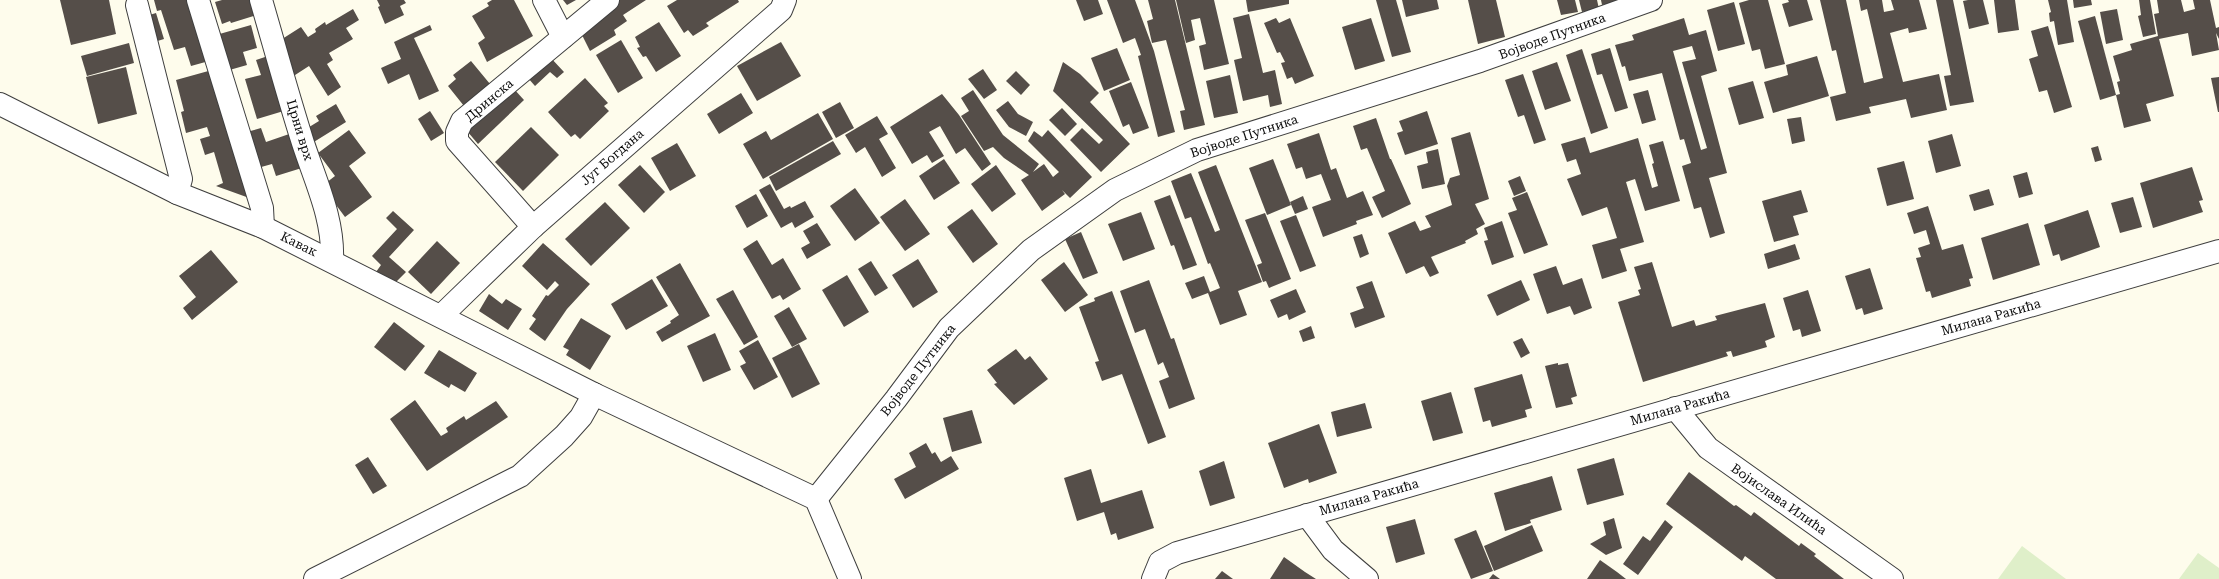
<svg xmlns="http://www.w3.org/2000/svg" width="2219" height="579" font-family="'Roboto Serif',serif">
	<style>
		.pitch { fill: #dfefc9 }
		.building { fill: #554e49; fill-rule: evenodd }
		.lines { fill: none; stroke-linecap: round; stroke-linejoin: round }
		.minor-casing { stroke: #3f3f3f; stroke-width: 24 }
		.minor { stroke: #fff; stroke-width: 22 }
		.labels { text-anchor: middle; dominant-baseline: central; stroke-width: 4; stroke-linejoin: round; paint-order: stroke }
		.street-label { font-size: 13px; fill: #0c0c0c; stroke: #fff }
	</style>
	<rect width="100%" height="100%" fill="#fefcec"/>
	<g class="pitch">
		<polygon points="2022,546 2066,579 1998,579"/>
		<polygon points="2198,553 2219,568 2219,579 2179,579"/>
	</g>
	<g class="building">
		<polygon points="60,0 109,0 116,34 71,45"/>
		<polygon points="154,0 189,0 209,61 191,66 185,47 174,50 161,10 157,11"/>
		<polygon points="222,0 255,0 260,14 231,23 230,21 222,24 215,2"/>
		<polygon points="377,0 404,0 406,3 400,6 404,15 385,24 378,7 380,6"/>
		<polygon points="492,0 514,0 533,36 487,62 478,43 485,38 472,16 489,6 487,3"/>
		<polygon points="563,0 576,0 567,5"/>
		<polygon points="612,0 646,0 623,15 627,21 614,30 616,35 590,51 579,29"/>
		<polygon points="677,0 738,0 739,2 706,23 709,26 693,36 688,30 684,33 667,6"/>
		<polygon points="1076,0 1098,0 1103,14 1084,21"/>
		<polygon points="1107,0 1135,0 1154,51 1175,132 1158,137 1138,56 1141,55 1135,38 1123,43"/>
		<polygon points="1148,0 1175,0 1205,125 1184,130 1180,111 1185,110 1166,40 1152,43 1147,21 1153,19"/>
		<polygon points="1176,0 1214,0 1229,64 1204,70 1199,46 1206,44 1200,18 1191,20 1195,40 1186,43"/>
		<polygon points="1246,0 1289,0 1289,4 1248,12"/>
		<polygon points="1376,0 1396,0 1411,52 1392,57"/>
		<polygon points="1402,0 1437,0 1439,9 1406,17"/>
		<polygon points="1468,0 1496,0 1505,37 1478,44"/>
		<polygon points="1557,0 1575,0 1578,12 1561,15"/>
		<polygon points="1579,0 1597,0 1599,9 1582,12"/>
		<polygon points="1601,0 1618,0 1618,1 1602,5"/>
		<polygon points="1749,0 1768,0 1785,64 1765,69 1760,49 1752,51 1739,3"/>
		<polygon points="1788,0 1807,0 1813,20 1789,27 1782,4 1789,2"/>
		<polygon points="1820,0 1846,0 1864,83 1883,78 1867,9 1861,11 1859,0 1882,0 1884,12 1894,10 1891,0 1919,0 1927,29 1909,33 1908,28 1890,33 1903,82 1939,74 1947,110 1911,118 1906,99 1869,107 1871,113 1836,121 1830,97 1846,93 1836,50 1832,51"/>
		<polygon points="1936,0 1953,0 1974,102 1950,106 1944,76 1951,75"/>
		<polygon points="1968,0 1983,0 1989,24 1969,29 1963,1"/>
		<polygon points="1994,0 2015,0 2019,30 1998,33"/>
		<polygon points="2048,0 2067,0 2074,42 2058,45 2054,21 2050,22 2049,13 2051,12"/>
		<polygon points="2073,0 2091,0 2092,5 2074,8"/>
		<polygon points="2139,0 2150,0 2156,34 2143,37 2138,16 2141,15"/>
		<polygon points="2157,0 2181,0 2184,12 2195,9 2193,0 2210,0 2216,28 2219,27 2219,39 2216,33 2219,50 2192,56 2188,33 2159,39 2174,96 2146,104 2151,121 2124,128 2116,95 2120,94 2117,82 2120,81 2113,56 2132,50 2130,44 2158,36 2154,14 2159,13"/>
		<polygon points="1734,2 1745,44 1718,51 1707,10"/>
		<polygon points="353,9 359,20 346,28 353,39 329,53 333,60 327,64 341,87 328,96 309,66 292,77 282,61 289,57 279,41 301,27 308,37 316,32 315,29 325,22 326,25"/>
		<polygon points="2117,9 2123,40 2106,44 2100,12"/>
		<polygon points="156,13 164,39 151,43 143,17"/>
		<polygon points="1249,14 1263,73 1275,70 1282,104 1270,107 1268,95 1243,101 1234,60 1242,58 1233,18"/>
		<polygon points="2095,16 2116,95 2100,100 2078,21"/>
		<polygon points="1276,18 1279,23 1290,18 1314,76 1295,84 1292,77 1287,79 1281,63 1285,62 1280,52 1277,53 1264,23"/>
		<polygon points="1371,18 1385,61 1355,70 1342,27"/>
		<path d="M1684,18l5,17 17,-5 11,41 -16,5 26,97 -18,5 16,55 -15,5 -9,-31 -7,2 -12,-43 9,-3 -7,-24 -4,1 -18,-67 -33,8 -4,-15 -3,1 -7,-22 19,-5 -2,-5zM1692,46l4,13 -14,3 25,86 -6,2 -28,-99z"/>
		<polygon points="659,22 681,56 656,72 646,56 643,57 637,48 640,47 635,37"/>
		<polygon points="251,25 257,48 243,52 247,65 226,71 216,35"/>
		<polygon points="430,25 432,30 414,38 439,91 419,100 409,74 388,84 381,68 401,59 394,42"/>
		<polygon points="2048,26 2072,107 2054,113 2047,90 2039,92 2029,59 2038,56 2031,31"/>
		<polygon points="621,40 643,78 618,93 596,55"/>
		<polygon points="781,42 801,76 757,101 737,66"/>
		<polygon points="129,43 134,63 87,76 81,56"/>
		<polygon points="1117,48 1130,80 1104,91 1091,58"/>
		<polygon points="1610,48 1628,108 1615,112 1602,74 1597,75 1591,54"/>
		<polygon points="1582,49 1608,128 1591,134 1566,55"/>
		<polygon points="271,55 287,110 257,119 245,79 261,75 256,60"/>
		<polygon points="1817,56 1829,96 1773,113 1764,82 1788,75 1786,65"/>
		<polygon points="550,57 564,72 557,78 550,72 535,86 528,78"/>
		<polygon points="471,61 490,84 464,106 448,86 456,79 453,75"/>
		<polygon points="1063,62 1080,74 1099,93 1090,102 1130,144 1101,172 1070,140 1082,128 1099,144 1103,140 1053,91"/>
		<polygon points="1557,62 1571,101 1545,110 1532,71"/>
		<polygon points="126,67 137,114 98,124 86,77"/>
		<polygon points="983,69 997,90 984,99 968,79"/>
		<polygon points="212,70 252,199 216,186 223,183 214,152 205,155 200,139 210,136 207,127 186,133 181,112 184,111 176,80"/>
		<polygon points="1016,71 1030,85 1021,95 1006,81"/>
		<polygon points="1523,74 1546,140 1534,144 1524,115 1518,117 1505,80"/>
		<polygon points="1230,75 1238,113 1214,118 1206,81"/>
		<polygon points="2219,77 2219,112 2218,112 2211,78"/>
		<polygon points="585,78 608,103 604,106 609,111 580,139 575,134 571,137 548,112"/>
		<polygon points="1753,81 1764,118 1739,125 1728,88"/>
		<polygon points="1131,82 1149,128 1133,134 1129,124 1123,127 1109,91"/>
		<polygon points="514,89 524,100 478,144 467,131"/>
		<polygon points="973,90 1003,135 1039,164 1033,172 1044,164 1053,177 1059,172 1028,141 1034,131 1042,137 1048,130 1092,177 1070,198 1062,190 1065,194 1042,211 1021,180 1029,175 1004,158 993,147 984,151 961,116 969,111 961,98"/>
		<polygon points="1648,90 1656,120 1642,124 1633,94"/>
		<polygon points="741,93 753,113 719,134 707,114"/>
		<polygon points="942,94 959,115 991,164 982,171 965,148 956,154 940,126 929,132 944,156 932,163 927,155 912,164 890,127"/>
		<polygon points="1008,101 1018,114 1033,122 1026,136 1009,127 996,110"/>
		<polygon points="840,102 854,128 836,138 822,112"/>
		<polygon points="336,104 346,122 309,145 301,132 319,121 316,116"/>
		<polygon points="1062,108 1077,124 1065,136 1049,120"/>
		<polygon points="430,111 444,133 431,141 418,119"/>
		<polygon points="1427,111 1438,144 1405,155 1397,133 1403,131 1399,121"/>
		<polygon points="818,113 833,139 763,179 743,144 766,131 771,140"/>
		<polygon points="877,116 888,134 879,139 896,168 882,177 865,147 856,153 845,135"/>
		<polygon points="1801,117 1805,141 1792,144 1787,119"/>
		<polygon points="1376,118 1390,159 1391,159 1411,204 1382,218 1372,197 1385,191 1367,148 1361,150 1353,126"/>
		<polygon points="531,127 559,155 523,191 495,162"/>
		<polygon points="261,128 266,142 295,132 305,167 276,176 272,164 254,169 243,133"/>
		<polygon points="349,130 366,153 349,166 372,197 345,217 322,186 335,176 318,153"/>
		<polygon points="1470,132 1489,199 1475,204 1485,224 1476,229 1478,234 1465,241 1466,243 1431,257 1439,273 1430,277 1424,266 1406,274 1388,233 1415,221 1420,231 1431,227 1425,216 1452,205 1447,186 1450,178 1460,175 1451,138"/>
		<polygon points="1319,133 1331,170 1336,168 1347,198 1363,191 1373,215 1356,221 1357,224 1323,237 1312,207 1331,200 1321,174 1306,179 1302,167 1296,169 1287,144"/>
		<polygon points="1952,134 1961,166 1936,173 1928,141"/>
		<polygon points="1585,137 1590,153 1638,138 1652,188 1658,186 1652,164 1654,163 1649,145 1663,141 1680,201 1645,211 1635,179 1626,182 1644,242 1620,249 1627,271 1602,279 1592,245 1617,238 1607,207 1582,216 1567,179 1581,174 1576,159 1567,162 1561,144"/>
		<polygon points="833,141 841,154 776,191 769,177"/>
		<polygon points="677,143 696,176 670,191 651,158"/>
		<polygon points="2098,146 2102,160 2095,162 2091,148"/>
		<polygon points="1438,149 1445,184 1422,189 1417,166 1428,163 1426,152"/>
		<polygon points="944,159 960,183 934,200 919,176"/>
		<polygon points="1273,159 1291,205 1267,215 1249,168"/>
		<polygon points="1904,161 1914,199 1887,206 1877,168"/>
		<polygon points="640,165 665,192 644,213 618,185"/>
		<polygon points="996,165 1016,194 992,212 971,184"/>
		<polygon points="1216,165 1262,282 1238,291 1247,315 1220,325 1208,293 1192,299 1185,283 1204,276 1210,292 1220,288 1210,263 1208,264 1191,217 1185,219 1171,181 1191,173 1215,232 1220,230 1198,172"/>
		<polygon points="2192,167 2203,200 2199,201 2203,212 2153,228 2140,183"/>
		<polygon points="2027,172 2033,194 2019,198 2013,176"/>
		<polygon points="1520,176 1526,191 1514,196 1508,181"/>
		<polygon points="770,184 784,209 790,206 791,208 805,201 814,217 795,228 792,222 781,228 759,190"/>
		<polygon points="855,188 880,223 855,241 830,206"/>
		<polygon points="1989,189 1994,205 1974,211 1969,195"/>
		<polygon points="1801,190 1808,212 1793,216 1799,235 1774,242 1762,201"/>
		<polygon points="1527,192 1548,245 1524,254 1508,213 1517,210 1512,198"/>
		<polygon points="756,194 768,216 747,228 735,206"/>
		<polygon points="1170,195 1197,265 1183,270 1174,245 1171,246 1154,201"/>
		<polygon points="1303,196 1308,209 1295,214 1290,202"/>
		<polygon points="2133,197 2142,227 2120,233 2111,203"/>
		<polygon points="905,199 930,234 905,251 880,217"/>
		<polygon points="605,202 630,228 591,266 565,239"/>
		<polygon points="1928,206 1942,250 1963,244 1973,278 1969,279 1971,286 1932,298 1930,291 1926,292 1916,258 1921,257 1918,248 1930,244 1926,230 1914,234 1907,213"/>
		<polygon points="972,209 998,244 973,263 947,227"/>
		<polygon points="2088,210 2100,247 2061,261 2059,254 2053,256 2044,225"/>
		<polygon points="393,211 414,230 389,257 406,272 396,282 376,272 381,265 372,256 397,229 386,218"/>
		<polygon points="1141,212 1155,249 1123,261 1108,224"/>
		<polygon points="1265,213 1291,279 1269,288 1266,281 1263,282 1257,265 1262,263 1245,220"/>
		<polygon points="1296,215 1316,266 1300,272 1280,221"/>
		<polygon points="1502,221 1514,257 1492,265 1484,241 1488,240 1484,228"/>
		<polygon points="817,223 831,245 807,259 801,248 810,243 803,231"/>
		<polygon points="2028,223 2040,265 1993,280 1981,238"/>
		<polygon points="1081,232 1098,273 1083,279 1065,239"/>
		<polygon points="1362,234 1369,254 1360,258 1353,237"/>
		<polygon points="757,240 772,265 783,258 801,289 783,300 780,295 772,299 743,249"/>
		<polygon points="437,241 460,263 431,294 408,272"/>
		<polygon points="543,243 590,284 567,309 545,341 529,329 536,319 532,316 546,295 548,296 559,285 555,281 547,290 522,266"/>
		<polygon points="1795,244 1800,259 1768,269 1764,254"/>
		<polygon points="211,250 238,282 192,320 183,308 196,297 179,276"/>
		<polygon points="918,259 938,292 913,308 892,275"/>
		<polygon points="871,261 888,288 875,296 858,269"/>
		<polygon points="1064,262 1088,295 1065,312 1041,280"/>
		<polygon points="1652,262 1672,327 1694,320 1696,326 1717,320 1715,316 1765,303 1775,337 1765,341 1767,347 1733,357 1731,351 1726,352 1728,356 1643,382 1618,302 1640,295 1638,290 1641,289 1634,267"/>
		<polygon points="680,263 710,316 662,342 656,332 671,323 670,321 679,315 656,277"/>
		<polygon points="1556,266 1563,285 1582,278 1592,308 1574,315 1570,306 1547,314 1533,274"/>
		<polygon points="1870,268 1883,309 1864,315 1862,308 1856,310 1845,276"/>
		<polygon points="847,275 869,312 844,327 822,290"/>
		<polygon points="652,279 668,306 626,330 611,304"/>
		<polygon points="1149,280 1171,339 1174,338 1195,399 1169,409 1159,381 1169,377 1163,362 1158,365 1145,329 1135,333 1120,291"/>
		<polygon points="1521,280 1530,300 1497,316 1487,295"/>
		<polygon points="1372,281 1385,317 1355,328 1350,313 1364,308 1356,287"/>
		<polygon points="1296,289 1306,312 1289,320 1287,314 1278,318 1270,300"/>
		<polygon points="733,290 758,337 744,345 716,299"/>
		<polygon points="1808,290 1821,331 1802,337 1800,329 1793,331 1783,298"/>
		<polygon points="1112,291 1166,437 1148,444 1122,374 1102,381 1095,362 1099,361 1079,307 1095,301 1094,298"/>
		<polygon points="489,294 502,304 506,299 522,309 508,330 479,311"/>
		<polygon points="789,307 807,339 792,347 774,316"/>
		<polygon points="581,318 611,336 590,370 566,355 569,350 563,347"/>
		<polygon points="394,322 425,346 405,371 374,347"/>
		<polygon points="1311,326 1315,338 1303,342 1299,331"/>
		<polygon points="715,333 731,370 703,382 687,346"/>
		<polygon points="1522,338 1530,353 1521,358 1513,342"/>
		<polygon points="758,340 778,377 754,390 740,366 746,363 739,351"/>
		<polygon points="799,344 820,384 792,398 772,358"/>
		<polygon points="1016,349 1025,360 1030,356 1048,379 1014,405 994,384 997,383 987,370"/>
		<polygon points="439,350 477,373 465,392 451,384 449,388 424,373"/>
		<polygon points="1558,363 1558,365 1568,363 1577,396 1571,398 1573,404 1556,408 1545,366"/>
		<polygon points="1522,374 1532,408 1525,410 1527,417 1492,427 1490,420 1483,422 1474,388"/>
		<polygon points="1451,392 1463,433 1433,441 1421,401"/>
		<polygon points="415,400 441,436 448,432 446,428 464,416 466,420 496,401 508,417 427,471 390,419"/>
		<polygon points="1365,403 1372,428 1337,437 1331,412"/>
		<polygon points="972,410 982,443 952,452 943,418"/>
		<polygon points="1319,424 1337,473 1309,483 1308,479 1284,488 1268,443"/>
		<polygon points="926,443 932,454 935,452 941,462 951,456 959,469 905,499 894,479 916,467 909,453"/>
		<polygon points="368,457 387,486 373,494 355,465"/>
		<polygon points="1614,458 1624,495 1587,505 1577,469"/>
		<polygon points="1224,461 1235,498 1210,506 1199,471"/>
		<polygon points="1091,469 1101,503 1142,490 1154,528 1118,540 1116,533 1111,535 1104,512 1077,521 1064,478"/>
		<polygon points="1689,472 1734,506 1736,505 1751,516 1754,512 1799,546 1801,543 1816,554 1814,556 1844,579 1776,579 1745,556 1742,561 1666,504"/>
		<polygon points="1552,476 1562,510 1530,520 1531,523 1505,531 1494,493"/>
		<polygon points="1614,518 1622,548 1606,555 1590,544 1606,535 1603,522"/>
		<polygon points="1415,519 1425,554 1396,563 1386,527"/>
		<polygon points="1665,520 1673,527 1638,575 1623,564 1643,536 1650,541"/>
		<polygon points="1532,525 1543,551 1494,571 1484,546"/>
		<polygon points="1476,530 1493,571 1471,579 1454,539"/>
		<polygon points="1284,557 1305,572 1316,579 1270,579"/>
		<polygon points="1600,560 1617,572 1626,579 1587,579"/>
		<polygon points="1222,571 1233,579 1215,579"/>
		<polygon points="1493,574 1500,579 1489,579"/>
	</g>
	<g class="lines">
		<defs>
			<g id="minor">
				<polyline points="198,0 262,208 263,227"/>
				<path d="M261,0c14,48 27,96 42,143 13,40 31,76 29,118"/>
				<polyline points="544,0 563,37"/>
				<polyline points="137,5 181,179 177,193"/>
				<polyline points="0,104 177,193 263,227 594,394 816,499 850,579"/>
				<polyline points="533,227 457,141 457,132 462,121 608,0"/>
				<polyline points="441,316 533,227 781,10 785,0"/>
				<polyline points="1675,408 1708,448 1892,579"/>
				<polyline points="816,499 896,399 949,328 1031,250 1115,190 1197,150 1480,61 1651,0"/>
				<polyline points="1307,515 1333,550 1367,579"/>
				<polyline points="315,579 520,476 564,436 581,417 594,394"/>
				<polyline points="1153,579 1160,562 1177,553 2219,251"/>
			</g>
		</defs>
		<use href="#minor" class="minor-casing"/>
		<use href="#minor" class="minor"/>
	</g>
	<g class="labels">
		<g class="street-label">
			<text transform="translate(1552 36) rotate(-20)">Војводе Путника</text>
			<text transform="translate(489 100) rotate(-40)">Дринска</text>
			<text transform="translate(300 130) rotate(73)">Црни врх</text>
			<text transform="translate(1244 136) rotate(-18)">Војводе Путника</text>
			<text transform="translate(612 157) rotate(-41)">Југ Богдана</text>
			<text transform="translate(299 244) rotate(26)">Кавак</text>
			<text transform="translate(1991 317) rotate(-16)">Милана Ракића</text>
			<text transform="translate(918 370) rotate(-52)">Војводе Путника</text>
			<text transform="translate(1680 407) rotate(-16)">Милана Ракића</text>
			<text transform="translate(1369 497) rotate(-16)">Милана Ракића</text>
			<text transform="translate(1779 499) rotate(35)">Војислава Илића</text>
		</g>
	</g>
</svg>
